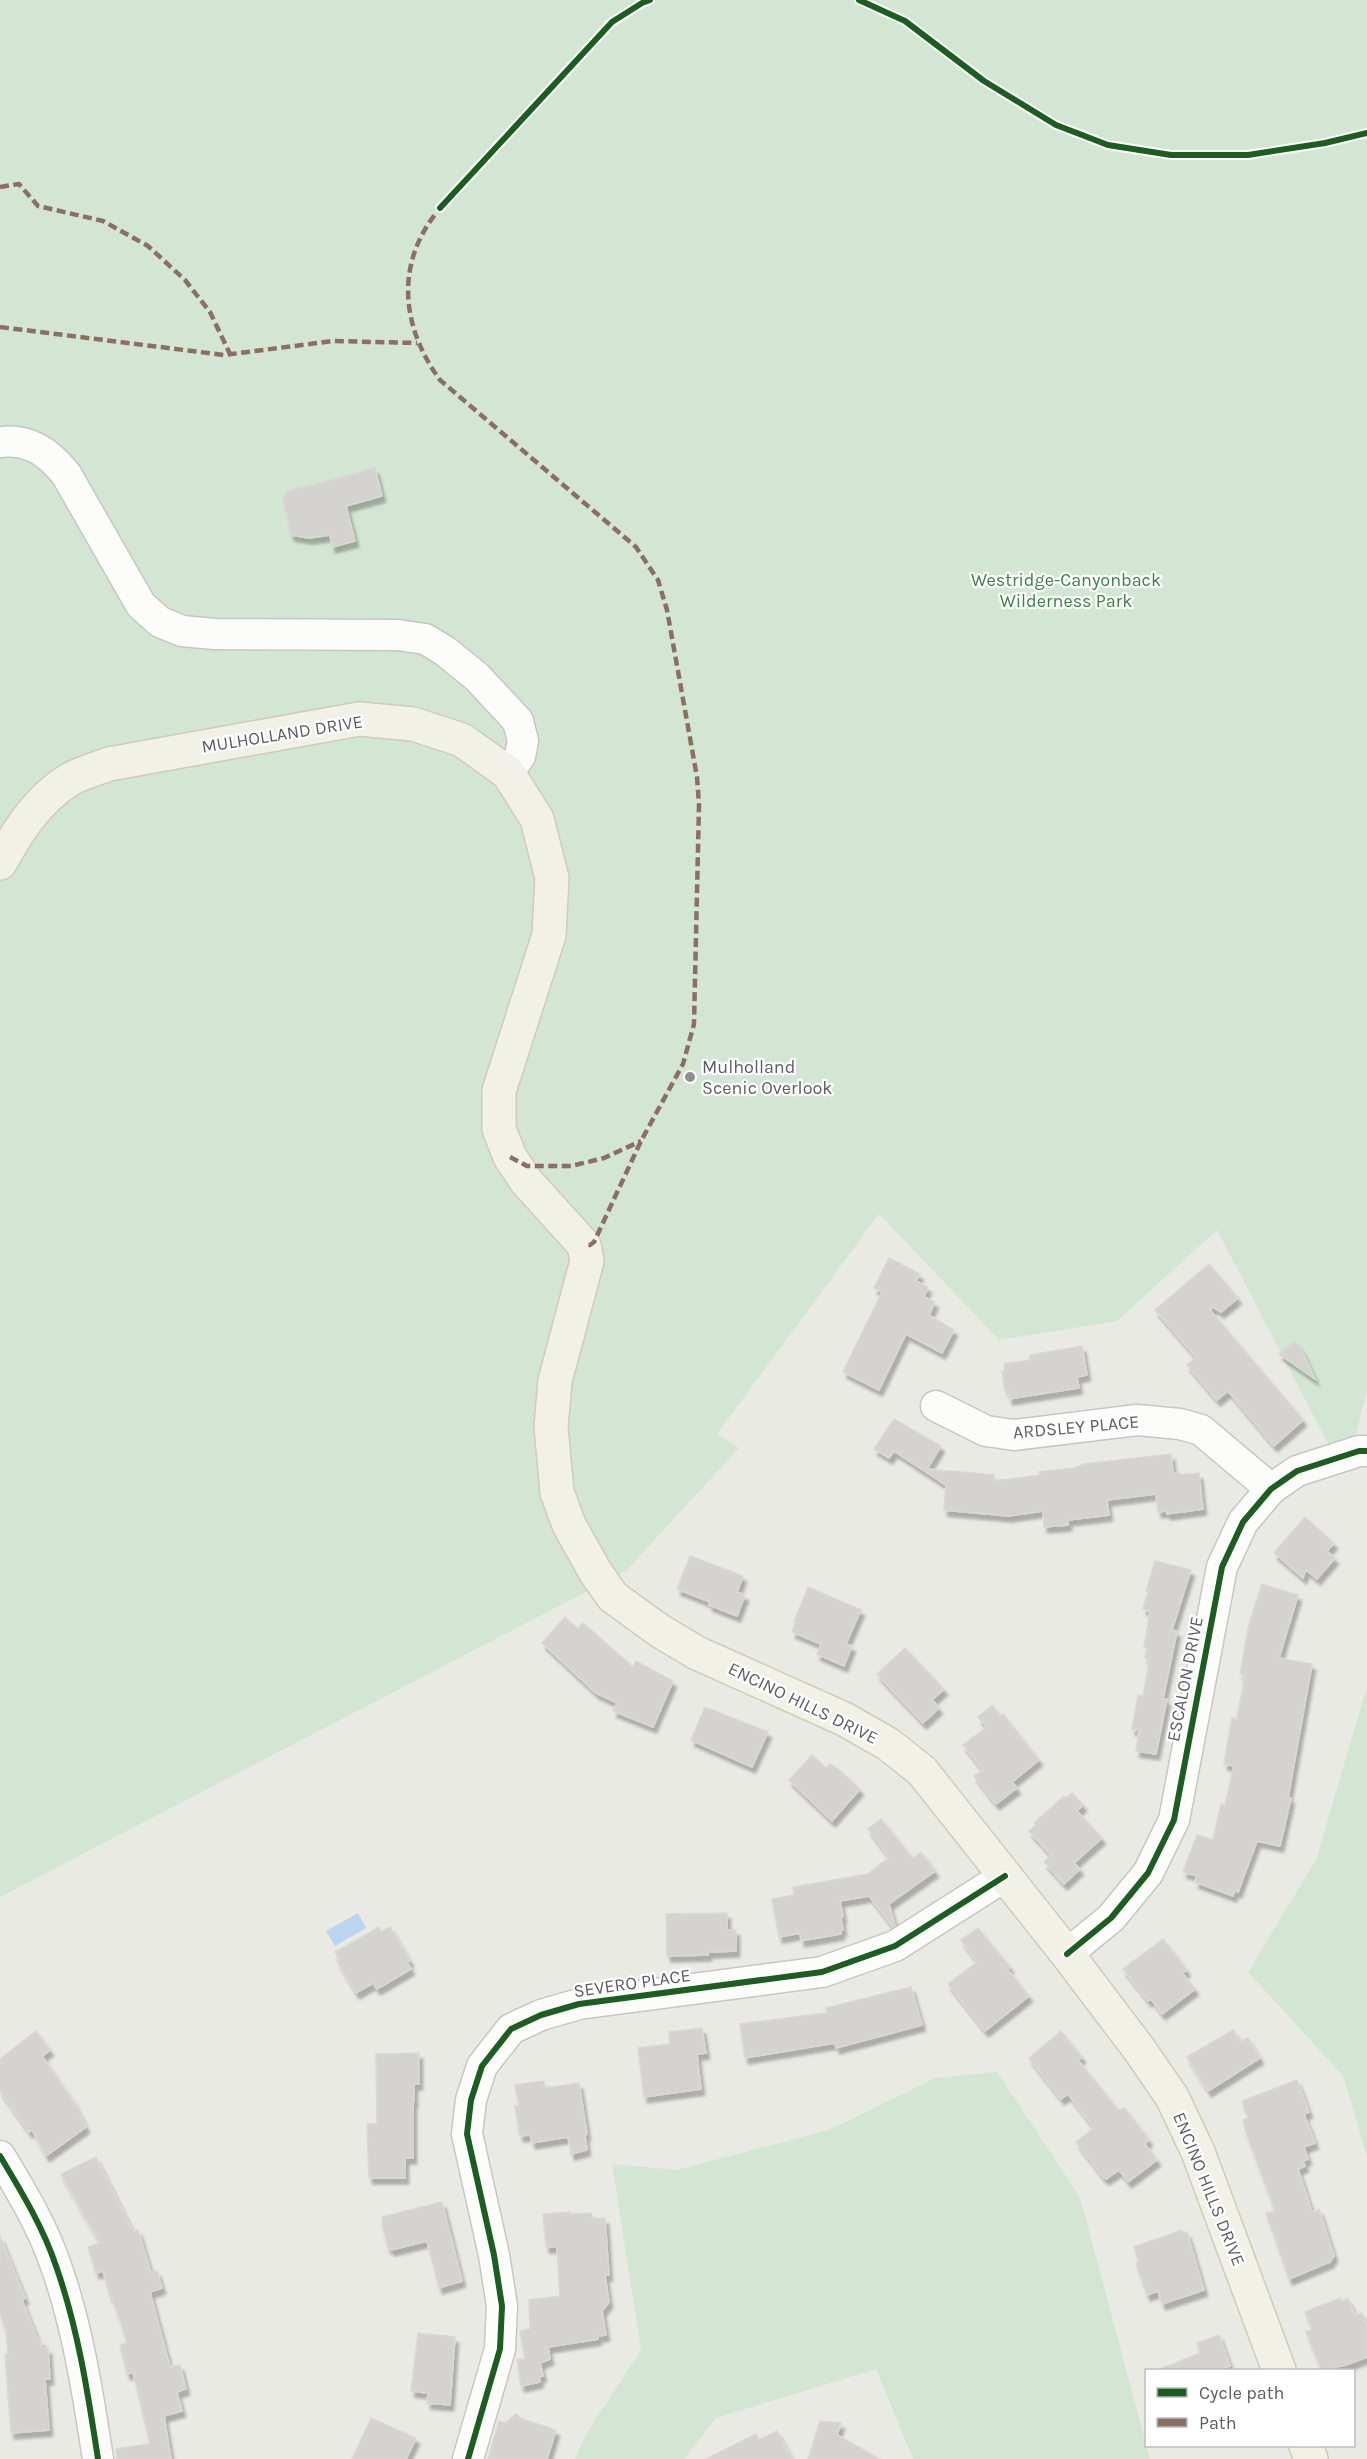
<svg xmlns="http://www.w3.org/2000/svg" width="1367" height="2459" font-family="Karla,sans-serif">
	<style>
		.green { fill: #d3e6d3 }
		.water { fill: #bbd4f2 }
		.building { fill: #d4d3d0; stroke: #d9d8d4; stroke-width: 1.5; filter: url(#shadow) }
		.lines { fill: none; stroke-linecap: round; stroke-linejoin: round }
		.minor-casing { stroke: #c6c6c6; stroke-width: 33 }
		.major-casing { stroke: #d0ccb5; stroke-width: 36 }
		.minor { stroke: #fcfcfb; stroke-width: 30 }
		.major { stroke: #f1f1e8; stroke-width: 33 }
		.quiet { stroke: #8d6e63; stroke-width: 4.5; stroke-dasharray: 9 4.5; stroke-linecap: butt }
		.cycleway-casing { stroke: #fff; stroke-width: 10 }
		.cycleway { stroke: #1b5e20; stroke-width: 6 }
		.poi-dot { fill: #8d8e90; stroke: #fff; stroke-width: 2 }
		.labels { text-anchor: middle; dominant-baseline: central; stroke-width: 4.5; stroke-linejoin: round; paint-order: stroke }
		.park-label { font-size: 18px; fill: #3c8047; stroke: #fff }
		.street-label { font-size: 18px; fill: #5b5d62; stroke: #fff }
		.poi-label { font-size: 18px; fill: #5b5d62; stroke: #fff; text-anchor: start }
	</style>
	<defs>
		<filter id="shadow"><feDropShadow dx="3.5" dy="6" stdDeviation="1.5" flood-color="#0004"/></filter>
	</defs>
	<rect width="100%" height="100%" fill="#eaeae5"/>
	<g class="green">
		<polygon points="0,0 1367,0 1367,1390 1352,1451 1334,1455 1217,1230 1117,1321 999,1340 879,1214 717,1434 739,1448 626,1571 0,1897"/>
		<polygon points="1367,1686 1367,2157 1343,2076 1248,1972 1316,1860"/>
		<polygon points="997,2072 1080,2197 1150,2459 913,2459 876,2369 716,2418 684,2459 575,2459 586,2434 641,2350 612,2164 677,2170 829,2130 935,2078"/>
	</g>
	<polygon class="water" points="358,1913 366,1928 335,1946 326,1931"/>
	<g class="building">
		<polygon points="375,468 382,496 346,506 355,541 332,547 330,535 309,538 291,535 283,499 288,491"/>
		<polygon points="889,1258 920,1274 916,1281 928,1287 924,1297 935,1302 929,1315 954,1330 942,1353 906,1334 879,1390 843,1372 882,1292 874,1288"/>
		<polygon points="1209,1264 1238,1298 1221,1312 1213,1307 1210,1310 1303,1420 1274,1446 1228,1391 1217,1400 1187,1365 1196,1357 1155,1310"/>
		<polygon points="1295,1341 1301,1349 1315,1379 1279,1354"/>
		<polygon points="1082,1346 1087,1375 1077,1377 1079,1388 1009,1399 1008,1389 1005,1390 1002,1371 1005,1371 1004,1364 1030,1360 1030,1355"/>
		<polygon points="894,1419 941,1446 927,1469 994,1475 994,1481 1040,1475 1039,1472 1074,1468 1084,1464 1171,1454 1173,1473 1180,1473 1181,1475 1199,1473 1203,1509 1167,1514 1166,1511 1158,1512 1156,1494 1107,1500 1109,1515 1068,1520 1068,1525 1044,1527 1043,1511 1008,1516 944,1510 946,1485 894,1451 889,1458 874,1449"/>
		<polygon points="1305,1517 1334,1543 1327,1551 1335,1558 1317,1579 1306,1570 1303,1578 1274,1553"/>
		<polygon points="690,1556 743,1576 737,1592 745,1595 737,1616 709,1605 710,1602 677,1589"/>
		<polygon points="1155,1561 1191,1570 1172,1630 1177,1631 1163,1699 1167,1699 1156,1754 1136,1751 1139,1730 1132,1729 1138,1695 1143,1696 1150,1659 1145,1658 1147,1647 1144,1647 1150,1611 1143,1609 1148,1592 1146,1591"/>
		<polygon points="1262,1584 1298,1595 1279,1658 1312,1664 1288,1798 1291,1798 1280,1846 1257,1841 1238,1892 1235,1890 1233,1896 1195,1882 1197,1876 1183,1872 1197,1835 1213,1840 1221,1804 1225,1805 1234,1766 1224,1764 1232,1718 1237,1719 1245,1675 1240,1674 1249,1624"/>
		<polygon points="808,1587 861,1610 846,1644 852,1646 844,1666 817,1654 821,1644 792,1632 796,1622 794,1622"/>
		<polygon points="565,1617 578,1629 583,1623 633,1667 636,1661 673,1681 653,1727 613,1711 617,1703 596,1693 542,1643"/>
		<polygon points="905,1648 944,1689 932,1700 939,1708 923,1723 877,1674"/>
		<polygon points="992,1705 1000,1716 1003,1714 1039,1760 1012,1782 1017,1788 996,1804 974,1776 983,1770 963,1745 987,1727 978,1717"/>
		<polygon points="705,1707 768,1732 752,1767 691,1740"/>
		<polygon points="812,1755 826,1768 830,1764 838,1769 860,1789 832,1821 789,1780"/>
		<polygon points="1072,1793 1083,1805 1077,1811 1102,1838 1074,1863 1080,1869 1064,1884 1044,1862 1051,1855 1029,1831 1036,1825 1034,1823 1064,1796 1066,1798"/>
		<polygon points="881,1819 913,1859 921,1852 935,1871 889,1904 895,1926 893,1927 869,1896 840,1901 843,1917 841,1917 843,1930 840,1930 841,1934 801,1941 800,1933 779,1937 772,1899 794,1895 793,1887 868,1874 889,1857 868,1829"/>
		<polygon points="727,1913 727,1930 736,1930 736,1951 708,1952 708,1955 667,1956 666,1914"/>
		<polygon points="379,1927 381,1932 390,1927 410,1961 407,1962 411,1969 377,1989 373,1983 356,1993 337,1961 340,1959 335,1952"/>
		<polygon points="978,1928 1010,1967 1007,1969 1029,1996 985,2031 948,1984 977,1962 961,1940"/>
		<polygon points="1163,1939 1187,1970 1182,1973 1195,1989 1162,2014 1151,1999 1148,2001 1123,1969"/>
		<polygon points="911,1987 922,2025 836,2048 835,2043 745,2058 740,2024 827,2013 826,2008"/>
		<polygon points="702,2028 706,2053 697,2054 701,2089 644,2097 638,2048 670,2044 669,2032"/>
		<polygon points="1233,2030 1240,2042 1248,2038 1260,2058 1208,2091 1187,2057"/>
		<polygon points="36,2031 50,2050 42,2056 73,2101 86,2127 46,2156 32,2130 29,2132 0,2091 0,2059"/>
		<polygon points="1061,2031 1082,2057 1078,2060 1118,2110 1125,2108 1149,2140 1145,2144 1157,2160 1128,2182 1119,2170 1106,2179 1102,2176 1076,2142 1094,2128 1068,2094 1061,2099 1029,2058"/>
		<polygon points="419,2053 419,2084 414,2084 414,2102 413,2102 413,2158 405,2158 405,2178 369,2178 367,2124 377,2124 376,2054"/>
		<polygon points="1297,2080 1309,2112 1304,2114 1315,2143 1304,2147 1308,2159 1303,2161 1305,2166 1298,2169 1312,2212 1319,2209 1334,2256 1330,2262 1289,2279 1266,2213 1275,2211 1246,2132 1243,2120 1248,2118 1242,2101"/>
		<polygon points="544,2081 545,2088 579,2083 587,2134 585,2135 587,2150 571,2154 568,2137 532,2143 530,2135 520,2136 515,2106 519,2106 515,2085"/>
		<polygon points="96,2157 133,2232 138,2230 151,2273 157,2271 162,2288 150,2292 170,2367 180,2365 186,2389 177,2392 182,2411 164,2416 171,2459 117,2459 116,2449 150,2444 133,2372 127,2374 120,2345 127,2343 112,2296 110,2297 103,2271 96,2273 88,2247 100,2243 61,2174"/>
		<polygon points="442,2202 462,2281 439,2288 427,2241 391,2250 390,2247 388,2248 382,2224 383,2223 382,2217"/>
		<polygon points="570,2212 570,2214 591,2213 592,2219 605,2218 609,2275 605,2275 609,2302 602,2311 606,2335 598,2336 598,2339 548,2347 550,2359 540,2363 543,2376 539,2377 540,2382 521,2386 517,2360 525,2359 520,2331 530,2329 529,2300 560,2296 557,2247 546,2247 543,2214"/>
		<polygon points="1182,2230 1183,2233 1187,2232 1204,2290 1162,2304 1158,2291 1147,2295 1136,2264 1139,2262 1134,2247"/>
		<polygon points="0,2236 25,2298 22,2300 38,2341 41,2340 42,2349 48,2348 50,2379 45,2379 49,2430 11,2433 5,2355 8,2354 6,2331 0,2314"/>
		<polygon points="1340,2298 1341,2301 1348,2299 1355,2315 1362,2313 1367,2326 1367,2357 1346,2365 1321,2370 1306,2332 1312,2330 1305,2312"/>
		<polygon points="418,2333 455,2337 450,2405 427,2403 428,2393 411,2391"/>
		<polygon points="1219,2335 1230,2366 1217,2370 1158,2370 1200,2353 1197,2343"/>
		<polygon points="516,2414 522,2419 556,2430 547,2459 488,2459 499,2421 506,2423"/>
		<polygon points="371,2418 416,2438 406,2459 352,2459"/>
		<polygon points="820,2421 841,2423 837,2435 880,2459 808,2459"/>
		<polygon points="777,2431 792,2459 706,2459 756,2434 759,2440"/>
	</g>
	<g class="lines">
		<defs>
			<g id="minor">
				<path d="M0,442c30,-3 48,10 66,32l75,131 19,17 22,9 33,3 183,1 27,4 20,12 32,26 41,44 5,20 -3,15 -12,17"/>
				<polyline points="936,1406 986,1431 1014,1435 1137,1420 1180,1424 1201,1430 1271,1489"/>
				<polyline points="1067,1954 1111,1918 1148,1873 1174,1820 1222,1567 1243,1522 1271,1489 1297,1471 1359,1451 1367,1451"/>
				<path d="M0,2156c21,35 43,71 56,110 22,62 32,128 42,193"/>
				<polyline points="468,2459 500,2349 502,2306 494,2255 467,2134 471,2100 482,2066 511,2029 541,2015 579,2004 822,1972 895,1946 1005,1876"/>
			</g>
			<g id="major">
				<path d="M0,863c18,-32 37,-63 69,-83 12,-7 27,-11 40,-16l250,-45 54,5 49,16 46,33 29,46 15,59 -3,57 -50,156v38l11,28 16,24 58,64 3,16 -32,120 -4,46 6,65 12,33 27,48 17,24 47,34 37,22 147,66 44,25 34,27 145,183 72,95 33,48 26,55 81,218"/>
				<polyline points="1306,2446 1311,2459"/>
			</g>
		</defs>
		<use href="#minor" class="minor-casing"/>
		<use href="#major" class="major-casing"/>
		<use href="#minor" class="minor"/>
		<use href="#major" class="major"/>
		<g class="quiet">
			<polyline points="0,187 19,184 38,206 103,221 148,246 185,280 210,312 230,354"/>
			<path d="M443,205c-48,53 -44,119 -3,175l196,167 22,33 9,30 30,167 2,28 -5,219 -11,40 -42,77 -47,101 -4,3h-6"/>
			<polyline points="0,327 224,355 333,341 417,343"/>
			<polyline points="510,1157 527,1166 571,1166 604,1158 641,1141"/>
		</g>
		<defs>
			<g id="cycleway">
				<polyline points="859,0 905,21 984,81 1056,125 1108,145 1171,155 1248,155 1325,143 1367,133"/>
				<polyline points="440,208 612,22 642,3 650,0"/>
				<polyline points="1067,1954 1111,1918 1148,1873 1174,1820 1222,1567 1243,1522 1271,1489 1297,1471 1359,1451 1367,1451"/>
				<path d="M0,2156c21,35 43,71 56,110 22,62 32,128 42,193"/>
				<polyline points="468,2459 500,2349 502,2306 494,2255 467,2134 471,2100 482,2066 511,2029 541,2015 579,2004 822,1972 895,1946 1005,1876"/>
			</g>
		</defs>
		<use href="#cycleway" class="cycleway-casing"/>
		<use href="#cycleway" class="cycleway"/>
	</g>
	<circle class="poi-dot" cx="690" cy="1077" r="6"/>
	<g class="labels">
		<g class="park-label">
			<text x="1066" y="580">Westridge-Canyonback<tspan x="1066" dy="21">Wilderness Park</tspan></text>
		</g>
		<g class="street-label">
			<text transform="translate(282 734) rotate(-9)">MULHOLLAND DRIVE</text>
			<text transform="translate(1076 1427) rotate(-5)">ARDSLEY PLACE</text>
			<text transform="translate(1185 1679) rotate(-79)">ESCALON DRIVE</text>
			<text transform="translate(803 1703) rotate(26)">ENCINO HILLS DRIVE</text>
			<text transform="translate(632 1983) rotate(-8)">SEVERO PLACE</text>
			<text transform="translate(1209 2189) rotate(68)">ENCINO HILLS DRIVE</text>
		</g>
		<g class="poi-label">
			<text x="702" y="1067">Mulholland<tspan x="702" dy="21">Scenic Overlook</tspan></text>
		</g>
	</g>
	<rect x="1145" y="2369" width="210" height="78" fill="#ffffff" stroke="#bdbec0" stroke-width="1.5"/>
	<rect x="1157" y="2388" width="30" height="9" fill="#1b5e20" stroke="#bdbec0" stroke-width="1.5"/>
	<text x="1199" y="2399" font-size="18" fill="#5b5d62">Cycle path</text>
	<rect x="1157" y="2418" width="30" height="9" fill="#8d6e63" stroke="#bdbec0" stroke-width="1.5"/>
	<text x="1199" y="2429" font-size="18" fill="#5b5d62">Path</text>
</svg>
